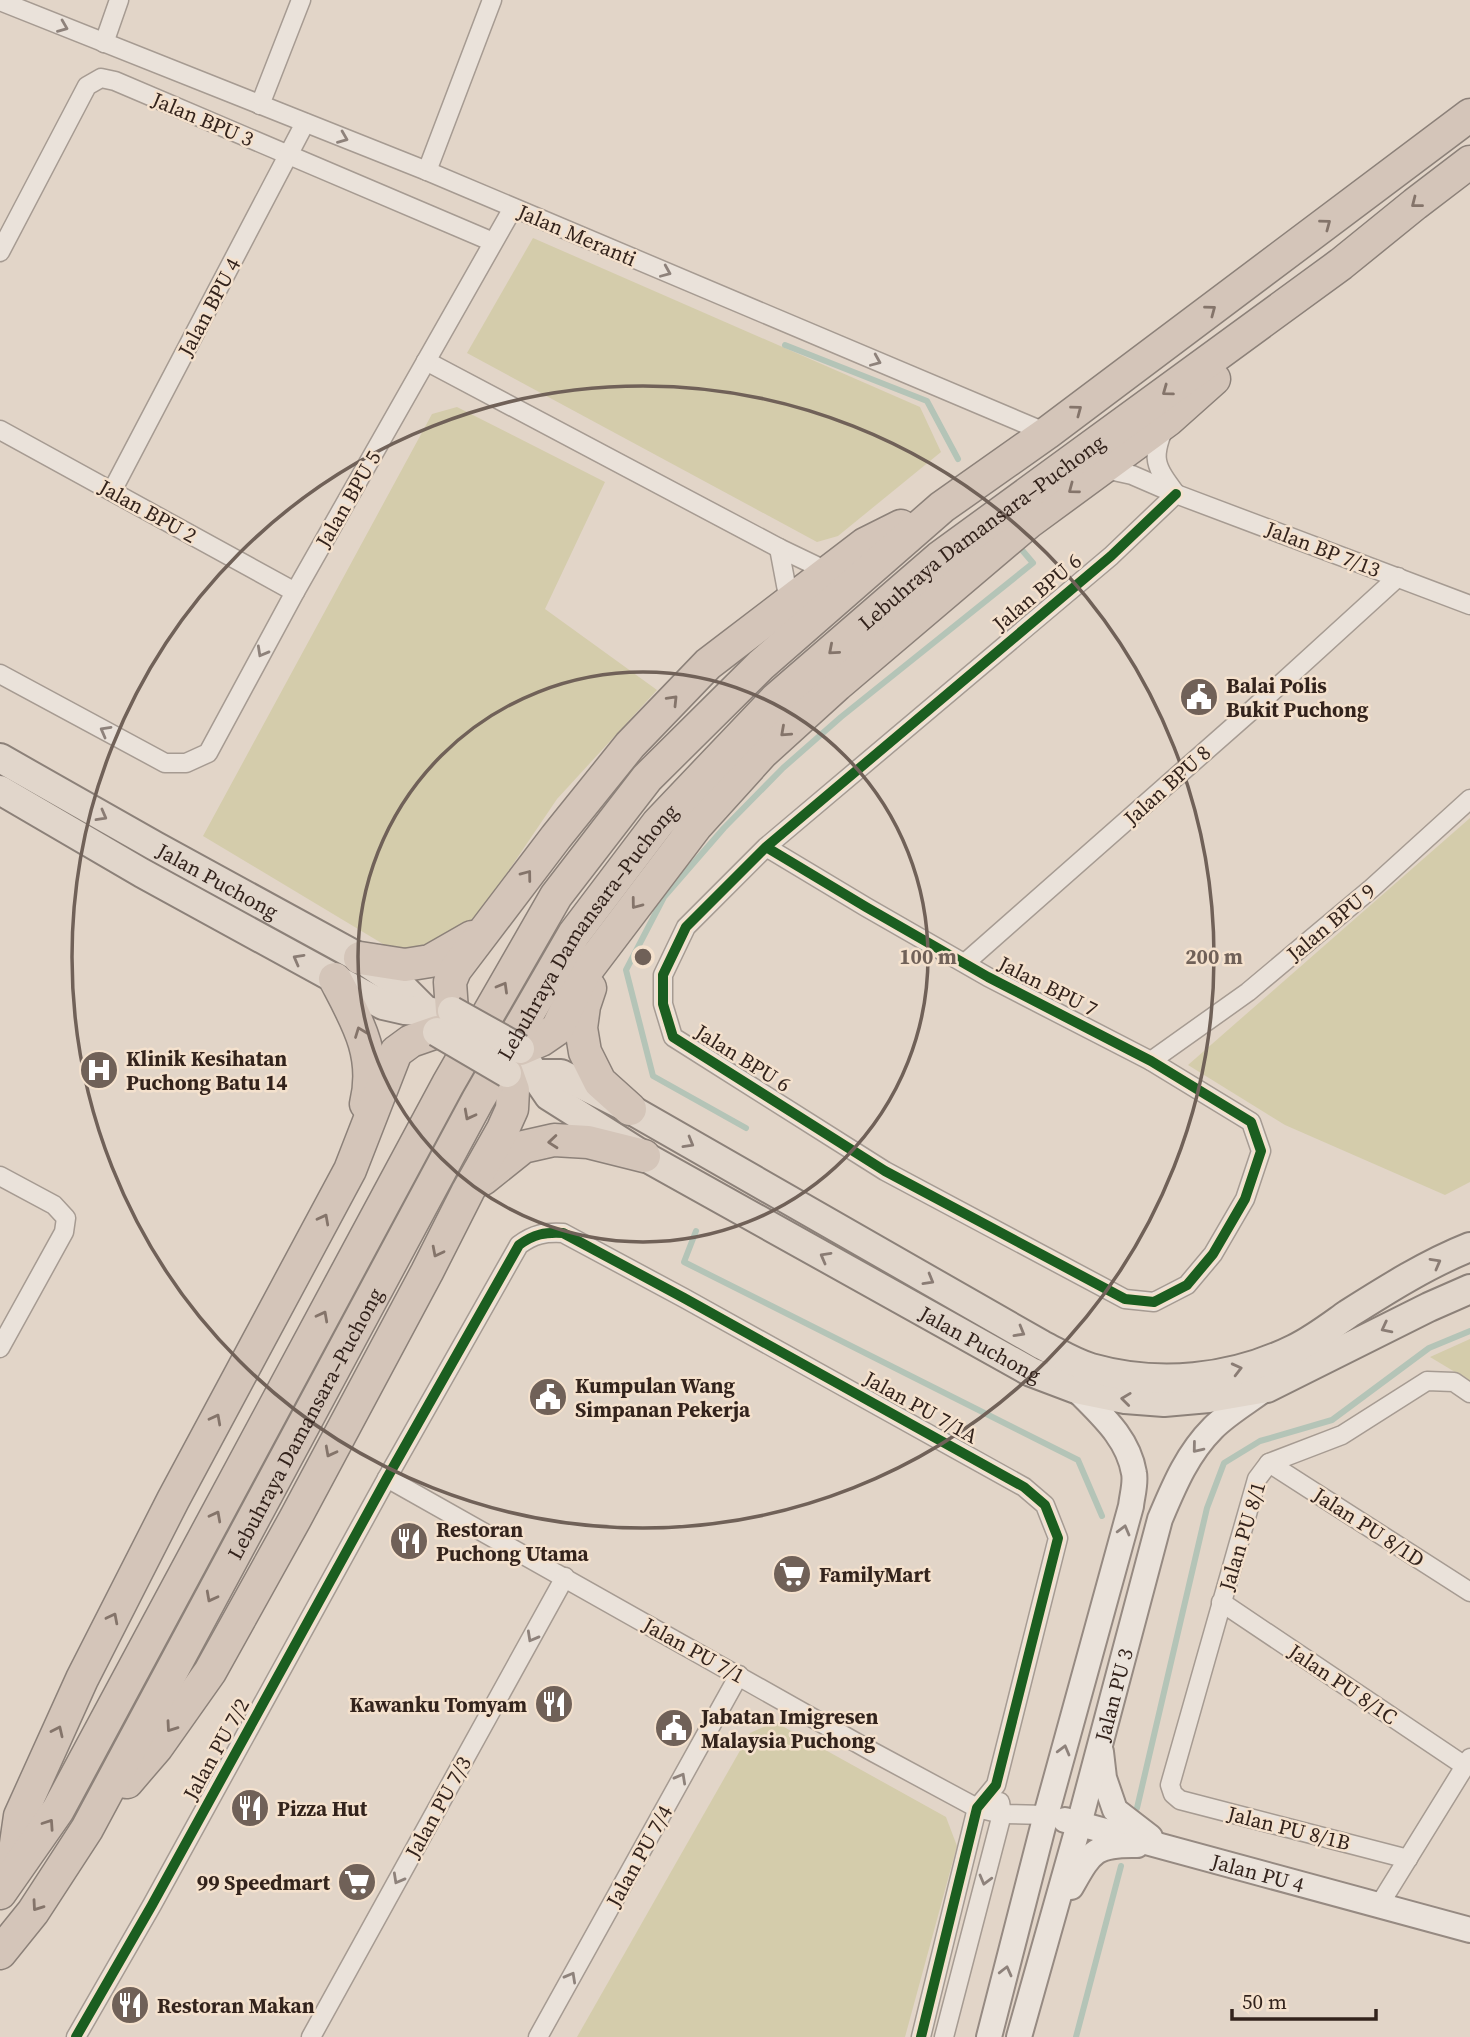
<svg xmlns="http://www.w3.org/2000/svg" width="1470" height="2037" font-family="'Source Serif 4',serif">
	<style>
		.green { fill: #d4ccab }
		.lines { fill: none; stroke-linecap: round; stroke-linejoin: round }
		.stream { stroke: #b4c4b7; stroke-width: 6 }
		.street-casing { stroke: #a69b92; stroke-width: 21 }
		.secondary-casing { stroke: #968a82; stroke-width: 28 }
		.primary-casing { stroke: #8c8179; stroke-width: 32 }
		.highway-casing { stroke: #8c8179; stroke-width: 35 }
		.street { stroke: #eae2da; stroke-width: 18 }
		.secondary { stroke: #eae2da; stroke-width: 24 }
		.primary { stroke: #e1d6cb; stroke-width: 28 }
		.highway { stroke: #d4c5b9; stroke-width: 32 }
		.primary-bridge-casing { stroke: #8c8179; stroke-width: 32; stroke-linecap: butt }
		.primary-bridge { stroke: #e1d6cb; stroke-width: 28 }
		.cycleway-casing { stroke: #f4e1cd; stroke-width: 15 }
		.cycleway { stroke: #1b5e20; stroke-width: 10 }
		.oneway { stroke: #8e827b }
		.oneway2 { stroke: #84746a }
		.oneway3 { stroke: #8a7c74 }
		.ring { fill: none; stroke: #706158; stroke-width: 3.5 }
		.labels { text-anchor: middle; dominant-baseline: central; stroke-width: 5; stroke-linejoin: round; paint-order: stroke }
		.street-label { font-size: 21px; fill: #33231c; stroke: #f4e1cd }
		.poi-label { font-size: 21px; font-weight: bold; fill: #33231c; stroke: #f4e1cd; text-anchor: start }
		.centre { fill: #706158; stroke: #f4e1cd; stroke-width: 3.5 }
		.ring-label { font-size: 21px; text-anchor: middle; font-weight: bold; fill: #706158; stroke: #f4e1cd; stroke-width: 5; stroke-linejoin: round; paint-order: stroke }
	</style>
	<rect width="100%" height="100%" fill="#e2d5c8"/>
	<g class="green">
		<polygon points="533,238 920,407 941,452 838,536 817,542 467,353"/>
		<polygon points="457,407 605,482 545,609 657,690 557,799 482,910 450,938 421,951 393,950 203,836 432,414"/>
		<polygon points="1470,818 1470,1182 1445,1195 1285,1125 1188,1065"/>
		<polygon points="1470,1339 1470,1381 1430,1357"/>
		<polygon points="775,1722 946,1817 957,1846 905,2037 577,2037 750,1733"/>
	</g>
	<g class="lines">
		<g class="stream">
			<polyline points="785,345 927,401 958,459"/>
			<polyline points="746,1128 653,1076 626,970 664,897 724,828 783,768 841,717 1033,563 1022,550"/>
			<polyline points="696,1231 684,1262 1078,1460 1102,1516"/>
			<polyline points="1137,1808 1207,1508 1224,1463 1260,1441 1332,1420 1429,1348 1470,1331"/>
			<polyline points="1076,2037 1121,1866"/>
		</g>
		<defs>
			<g id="street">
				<polyline points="0,1 427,171 1047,433"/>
				<polyline points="104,43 119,0"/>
				<polyline points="260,105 301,0"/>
				<polyline points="427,171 492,0"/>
				<polyline points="0,252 87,86 101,78 115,81 493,242"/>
				<polyline points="426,361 779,548 829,572"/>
				<path d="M1166,424c-16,34 -11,42 10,70"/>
				<polyline points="0,430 295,592"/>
				<polyline points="1100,468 1132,475 1176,494 1470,605"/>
				<polyline points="112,491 305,123"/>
				<polyline points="779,548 789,601"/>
				<polyline points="0,674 165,763 186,763 208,753 295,592 513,208"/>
				<polyline points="766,847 866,907 988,977 1151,1061 1251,1122 1261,1151 1245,1199 1213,1254 1187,1285 1154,1302 1125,1299 885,1171 673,1037 663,1004 663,975 686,927 766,847 1111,556 1176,494"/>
				<polyline points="965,963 1252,710 1398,577"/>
				<polyline points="1151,1061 1248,992 1372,888 1470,799"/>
				<polyline points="0,1176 54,1205 66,1218 64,1232 0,1348"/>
				<polyline points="1269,1463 1470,1592"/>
				<polyline points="387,1478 873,1752 977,1808 1002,1814 1046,1815"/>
				<polyline points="1221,1602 1465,1766"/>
				<polyline points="1408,1859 1180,1800 1173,1794 1170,1785 1257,1479 1269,1463 1342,1435 1427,1381 1454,1382 1470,1393"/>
				<polyline points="1378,1907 1470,1758"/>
				<path d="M76,2037l76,-132 235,-427 132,-233c15,-11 26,-13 44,-12l121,65 340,189 21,18 13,33 -62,247 -19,23 -56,229"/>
				<polyline points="311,2037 565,1577"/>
				<polyline points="538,2037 739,1675"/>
				<polyline points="944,2037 1002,1814 1000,1802"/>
			</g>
			<g id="secondary">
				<polyline points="1101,1752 1104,1778 1115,1810 1150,1837"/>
				<path id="s1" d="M1065,1820l405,110"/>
				<path d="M1071,1887c20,-35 23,-43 66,-42"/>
				<path d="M989,2037l57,-222 85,-309c1,-10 5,-23 3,-33 -6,-36 -34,-59 -58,-84"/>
				<path id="s2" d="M1019,2037l60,-213 81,-305c14,-33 27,-65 53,-91 15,-15 36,-27 53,-40"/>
			</g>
			<g id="primary">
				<path id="s3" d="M0,758l155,88 205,112 40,27 27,27 10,20"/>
				<polyline points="0,790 142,873 383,1005 405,1010 432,1012"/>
				<path id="s4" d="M520,1049l14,25 15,22 95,60 387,216 45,17 49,10 39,3 45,-4 58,-10 162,-81 41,-18"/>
				<path d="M520,1074h41l69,35 412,236c16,8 32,18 49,23 67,19 140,12 203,-19 19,-9 37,-23 54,-35 38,-24 79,-50 122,-67"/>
			</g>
			<g id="highway">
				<polyline points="360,958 405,965 430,961 472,937"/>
				<path d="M335,979c22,42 43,76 31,125"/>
				<polyline points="590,988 584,1006 581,1028 585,1052 600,1082 630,1109"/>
				<polyline points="452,1011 450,982 455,970 556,837 630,745 708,664 865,544 901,526"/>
				<polyline points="520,1049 541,1040 557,1029 583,975 696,826 762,753 837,685 1029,522 1168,420 1214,379"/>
				<polyline points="483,1179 523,1147 554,1140 588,1142 644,1156"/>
				<polyline points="127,1782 157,1747 210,1672 295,1519 427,1272 468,1191 503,1129 512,1109 513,1090 507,1073"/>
				<polyline points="12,1872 20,1816 82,1679 173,1500 350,1170 396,1052 411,1041 437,1032"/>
				<polyline points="0,1893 58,1810 448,1084 556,896 647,778 761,665 942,507 1047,433 1470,115"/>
				<path id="s5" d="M0,1953l33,-41 54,-83 391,-729 96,-166 84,-111 118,-124 163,-141 402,-294 74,-60 55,-42"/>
			</g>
		</defs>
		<use href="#street" class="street-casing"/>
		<use href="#secondary" class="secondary-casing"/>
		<use href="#primary" class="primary-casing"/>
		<use href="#highway" class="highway-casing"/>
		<use href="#street" class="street"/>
		<use href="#secondary" class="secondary"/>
		<use href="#primary" class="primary"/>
		<use href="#highway" class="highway"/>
		<defs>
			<g id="primary-bridge">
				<polyline points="452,1011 520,1049"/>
				<polyline points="437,1032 507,1073"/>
			</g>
		</defs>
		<use href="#primary-bridge" class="primary-bridge-casing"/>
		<use href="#primary-bridge" class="primary-bridge"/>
		<defs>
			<g id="cycleway">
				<polyline points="766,847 866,907 988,977 1151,1061 1251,1122 1261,1151 1245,1199 1213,1254 1187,1285 1154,1302 1125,1299 885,1171 673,1037 663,1004 663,975 686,927 766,847 1111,556 1176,494"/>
				<path d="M76,2037l76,-132 235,-427 132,-233c15,-11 26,-13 44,-12l121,65 340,189 21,18 13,33 -62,247 -19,23 -56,229"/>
			</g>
		</defs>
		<use href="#cycleway" class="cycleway-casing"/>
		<use href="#cycleway" class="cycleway"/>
	</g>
	<defs><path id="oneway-chevron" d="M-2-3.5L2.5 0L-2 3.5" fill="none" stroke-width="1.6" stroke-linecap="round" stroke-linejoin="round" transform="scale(1.75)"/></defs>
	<g class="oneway">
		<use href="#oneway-chevron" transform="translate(63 27) rotate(22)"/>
		<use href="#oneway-chevron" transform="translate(343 138) rotate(22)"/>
		<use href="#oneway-chevron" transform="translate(666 272) rotate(23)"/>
		<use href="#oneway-chevron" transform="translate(876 361) rotate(23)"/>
		<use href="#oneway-chevron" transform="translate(262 652) rotate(119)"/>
		<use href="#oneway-chevron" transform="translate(105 731) rotate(-151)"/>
		<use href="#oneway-chevron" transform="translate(1197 1448) rotate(129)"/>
		<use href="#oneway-chevron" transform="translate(1124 1530) rotate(-75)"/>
		<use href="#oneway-chevron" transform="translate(532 1637) rotate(119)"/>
		<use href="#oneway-chevron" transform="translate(1064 1750) rotate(-75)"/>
		<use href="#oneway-chevron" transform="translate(681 1778) rotate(-61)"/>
		<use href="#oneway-chevron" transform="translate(398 1879) rotate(119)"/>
		<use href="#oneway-chevron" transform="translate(985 1880) rotate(105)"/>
		<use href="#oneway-chevron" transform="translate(1006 1971) rotate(-76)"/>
		<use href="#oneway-chevron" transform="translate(571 1977) rotate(-61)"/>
	</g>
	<g class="oneway2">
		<use href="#oneway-chevron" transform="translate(1416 203) rotate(142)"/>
		<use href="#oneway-chevron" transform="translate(1326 224) rotate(-37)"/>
		<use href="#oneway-chevron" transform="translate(1211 310) rotate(-37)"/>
		<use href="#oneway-chevron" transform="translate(1167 391) rotate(144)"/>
		<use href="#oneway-chevron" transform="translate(1077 410) rotate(-37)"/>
		<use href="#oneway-chevron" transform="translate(1073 489) rotate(143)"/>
		<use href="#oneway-chevron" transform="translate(833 650) rotate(139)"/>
		<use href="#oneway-chevron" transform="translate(673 700) rotate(-46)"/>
		<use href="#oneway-chevron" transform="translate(785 732) rotate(138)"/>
		<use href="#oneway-chevron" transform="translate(527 875) rotate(-53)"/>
		<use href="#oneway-chevron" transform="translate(636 904) rotate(127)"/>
		<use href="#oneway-chevron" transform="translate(503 987) rotate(-60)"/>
		<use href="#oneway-chevron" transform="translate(360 1032) rotate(-111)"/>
		<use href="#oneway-chevron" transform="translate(469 1115) rotate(118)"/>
		<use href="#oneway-chevron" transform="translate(553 1142) rotate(175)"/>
		<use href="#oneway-chevron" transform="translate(324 1219) rotate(-62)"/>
		<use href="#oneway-chevron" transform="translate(437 1252) rotate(117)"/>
		<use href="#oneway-chevron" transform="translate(323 1316) rotate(-62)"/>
		<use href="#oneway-chevron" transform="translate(216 1419) rotate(-62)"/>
		<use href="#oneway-chevron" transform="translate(330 1452) rotate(118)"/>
		<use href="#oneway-chevron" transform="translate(216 1516) rotate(-62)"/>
		<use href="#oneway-chevron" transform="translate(211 1597) rotate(118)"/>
		<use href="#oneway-chevron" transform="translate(113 1618) rotate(-63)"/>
		<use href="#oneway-chevron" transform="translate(171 1727) rotate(125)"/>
		<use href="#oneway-chevron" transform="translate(58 1731) rotate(-65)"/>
		<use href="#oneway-chevron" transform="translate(49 1824) rotate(-56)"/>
		<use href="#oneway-chevron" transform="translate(37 1906) rotate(125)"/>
	</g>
	<g class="oneway3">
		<use href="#oneway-chevron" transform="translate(102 816) rotate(29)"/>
		<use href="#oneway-chevron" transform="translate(298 959) rotate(-151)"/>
		<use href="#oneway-chevron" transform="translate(689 1143) rotate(30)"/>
		<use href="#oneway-chevron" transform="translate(825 1257) rotate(-151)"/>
		<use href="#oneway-chevron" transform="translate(1436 1263) rotate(-29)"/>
		<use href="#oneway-chevron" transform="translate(929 1280) rotate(30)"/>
		<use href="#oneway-chevron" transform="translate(1386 1328) rotate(153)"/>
		<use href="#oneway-chevron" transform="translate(1020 1332) rotate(30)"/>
		<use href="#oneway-chevron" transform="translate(1237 1369) rotate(-14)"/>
		<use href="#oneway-chevron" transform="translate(1126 1399) rotate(-173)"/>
	</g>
	<g class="ring">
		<circle cx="643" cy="957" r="285"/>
		<circle cx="643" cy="957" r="571"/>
	</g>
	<defs>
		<symbol id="civic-disc" viewBox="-11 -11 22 22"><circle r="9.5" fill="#706158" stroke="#f4e1cd"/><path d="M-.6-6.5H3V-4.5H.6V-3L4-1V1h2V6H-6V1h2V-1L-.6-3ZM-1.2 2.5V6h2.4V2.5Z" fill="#fff"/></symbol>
		<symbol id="hospital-disc" viewBox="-11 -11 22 22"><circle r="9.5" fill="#706158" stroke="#f4e1cd"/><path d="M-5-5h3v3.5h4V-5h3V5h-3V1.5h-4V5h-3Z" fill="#fff"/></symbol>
		<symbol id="restaurant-disc" viewBox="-11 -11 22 22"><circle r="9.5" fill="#706158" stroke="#f4e1cd"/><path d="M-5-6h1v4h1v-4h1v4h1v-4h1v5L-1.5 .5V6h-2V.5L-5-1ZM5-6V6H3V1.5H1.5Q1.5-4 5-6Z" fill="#fff"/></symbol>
		<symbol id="supermarket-disc" viewBox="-11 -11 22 22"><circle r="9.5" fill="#706158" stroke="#f4e1cd"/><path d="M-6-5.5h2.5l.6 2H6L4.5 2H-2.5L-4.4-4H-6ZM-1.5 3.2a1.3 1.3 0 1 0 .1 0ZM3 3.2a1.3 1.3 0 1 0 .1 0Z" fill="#fff"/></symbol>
	</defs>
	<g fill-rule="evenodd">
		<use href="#civic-disc" x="1177" y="675" width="44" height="44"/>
		<use href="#hospital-disc" x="77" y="1048" width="44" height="44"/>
		<use href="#civic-disc" x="526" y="1375" width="44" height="44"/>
		<use href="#restaurant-disc" x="387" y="1519" width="44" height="44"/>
		<use href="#supermarket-disc" x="770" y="1552" width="44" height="44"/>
		<use href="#restaurant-disc" x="532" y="1682" width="44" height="44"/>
		<use href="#civic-disc" x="652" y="1706" width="44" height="44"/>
		<use href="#restaurant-disc" x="228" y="1786" width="44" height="44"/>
		<use href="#supermarket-disc" x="335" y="1860" width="44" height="44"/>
		<use href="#restaurant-disc" x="108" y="1983" width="44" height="44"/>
	</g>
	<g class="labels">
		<g class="street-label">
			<text transform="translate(203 119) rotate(23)">Jalan BPU 3</text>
			<text transform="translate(577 235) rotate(23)">Jalan Meranti</text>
			<text transform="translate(209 307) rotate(-62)">Jalan BPU 4</text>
			<text transform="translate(348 499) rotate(-60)">Jalan BPU 5</text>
			<text transform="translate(148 511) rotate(29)">Jalan BPU 2</text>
			<text stroke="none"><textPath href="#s5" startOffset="1746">Lebuhraya Damansara–Puchong</textPath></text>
			<text transform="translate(1323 549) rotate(21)">Jalan BP 7/13</text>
			<text transform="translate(1037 592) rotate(-40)">Jalan BPU 6</text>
			<text transform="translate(1167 785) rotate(-42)">Jalan BPU 8</text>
			<text stroke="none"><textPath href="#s3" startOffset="250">Jalan Puchong</textPath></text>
			<text transform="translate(1331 922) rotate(-40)">Jalan BPU 9</text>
			<text stroke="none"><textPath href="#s5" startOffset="1180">Lebuhraya Damansara–Puchong</textPath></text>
			<text transform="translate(1048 986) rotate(27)">Jalan BPU 7</text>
			<text transform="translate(743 1058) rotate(32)">Jalan BPU 6</text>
			<text stroke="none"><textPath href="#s4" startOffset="553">Jalan Puchong</textPath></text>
			<text transform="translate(921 1407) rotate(29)">Jalan PU 7/1A</text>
			<text stroke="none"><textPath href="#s5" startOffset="612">Lebuhraya Damansara–Puchong</textPath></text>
			<text transform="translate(1369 1527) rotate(33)">Jalan PU 8/1D</text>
			<text transform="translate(1242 1536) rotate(-73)">Jalan PU 8/1</text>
			<text transform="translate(694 1650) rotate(29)">Jalan PU 7/1</text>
			<text transform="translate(1343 1684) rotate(34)">Jalan PU 8/1C</text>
			<text stroke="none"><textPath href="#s2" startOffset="355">Jalan PU 3</textPath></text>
			<text transform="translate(216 1749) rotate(-61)">Jalan PU 7/2</text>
			<text transform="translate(438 1807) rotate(-61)">Jalan PU 7/3</text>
			<text transform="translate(1289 1828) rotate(14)">Jalan PU 8/1B</text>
			<text transform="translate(639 1856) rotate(-61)">Jalan PU 7/4</text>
			<text stroke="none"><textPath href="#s1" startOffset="200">Jalan PU 4</textPath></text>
		</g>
		<g class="poi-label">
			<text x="1226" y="685">Balai Polis<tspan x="1226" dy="24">Bukit Puchong</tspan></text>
			<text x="126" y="1058">Klinik Kesihatan<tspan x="126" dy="24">Puchong Batu 14</tspan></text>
			<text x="575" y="1385">Kumpulan Wang<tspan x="575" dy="24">Simpanan Pekerja</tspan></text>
			<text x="436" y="1529">Restoran<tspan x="436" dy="24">Puchong Utama</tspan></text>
			<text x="819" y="1574">FamilyMart</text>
			<text x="527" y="1704" text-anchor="end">Kawanku Tomyam</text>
			<text x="701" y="1716">Jabatan Imigresen<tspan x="701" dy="24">Malaysia Puchong</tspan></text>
			<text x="277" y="1808">Pizza Hut</text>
			<text x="330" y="1882" text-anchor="end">99 Speedmart</text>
			<text x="157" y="2005">Restoran Makan</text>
		</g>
	</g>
	<circle cx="643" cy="957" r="10" class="centre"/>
	<g class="ring-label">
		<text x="928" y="964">100 m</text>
		<text x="1214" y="964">200 m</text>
	</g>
	<path d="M1232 2009v10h144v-10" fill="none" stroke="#33231c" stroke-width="3.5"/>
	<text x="1242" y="2009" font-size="21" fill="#33231c" stroke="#f4e1cd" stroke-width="5" paint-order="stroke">50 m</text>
</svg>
